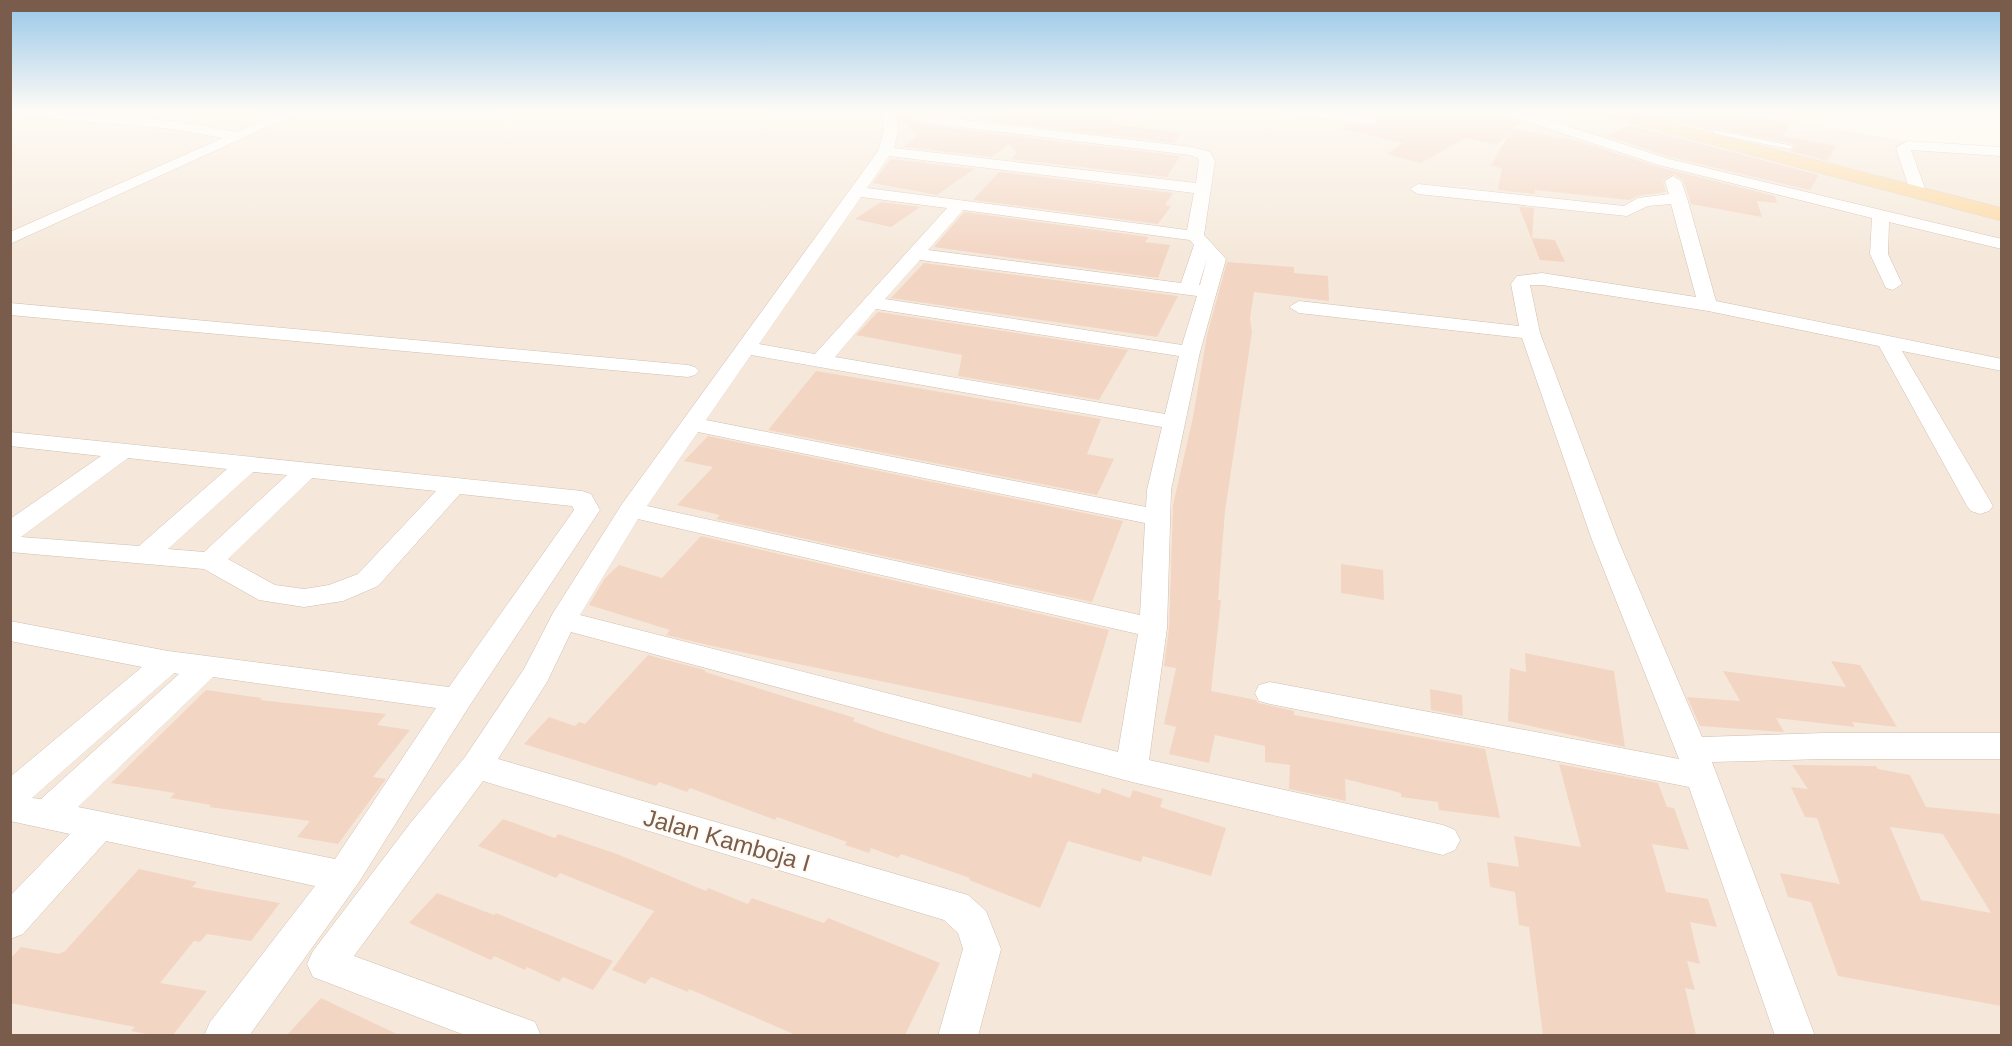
<svg xmlns="http://www.w3.org/2000/svg" width="2012" height="1046" font-family="Arial,sans-serif">
	<style>
		.residential { fill: #f5e8da }
		.building { fill: #f3d5c3; fill-rule: evenodd }
		.lines { fill: none; stroke-linecap: round; stroke-linejoin: round }
		.service-casing { stroke: #d1beb0; stroke-width: 1 }
		.minor-casing { stroke: #d1beb0; stroke-width: 1 }
		.primary-casing { stroke: #dad1cd; stroke-width: 1 }
		.service { fill: #fff; fill-rule: evenodd }
		.minor { fill: #fff; fill-rule: evenodd }
		.primary { fill: #fbd9a5; fill-rule: evenodd }
		.labels { text-anchor: middle; dominant-baseline: central; stroke-width: 4.5; stroke-linejoin: round; paint-order: stroke }
		.near-street-label { font-size: 24px; fill: #7a5c4d; stroke: #fffaf3 }
	</style>
	<rect width="100%" height="100%" fill="#fdf6ec"/>
	<polygon class="residential" points="10,111 1744,111 1915,143 2001,148 2001,1035 11,1035"/>
	<g class="building">
		<polygon points="898,111 1113,111 1114,124 1182,133 1174,143 924,113 915,118 919,124 1180,156 1167,177 1011,159 1017,153 1009,144 991,157 904,147 917,135 899,118"/>
		<polygon points="1364,111 1480,111 1521,122 1513,129 1575,140 1658,167 1775,196 1777,203 1757,201 1762,217 1691,204 1683,180 1674,174 1663,180 1666,192 1638,196 1629,200 1535,190 1535,194 1498,190 1502,168 1491,166 1511,131 1497,145 1465,138 1421,163 1387,154 1403,143 1341,129 1347,124 1371,126 1380,121"/>
		<polygon points="1661,111 1719,111 1789,123 1784,136 1836,146 1827,161 1790,151 1795,146 1789,143 1714,128 1711,131 1652,115"/>
		<polygon points="1630,125 1819,175 1810,190 1670,157 1606,136"/>
		<polygon points="891,159 974,169 937,195 873,183"/>
		<polygon points="999,172 1173,193 1165,205 1171,206 1158,224 973,200"/>
		<polygon points="881,202 920,207 891,227 855,219"/>
		<polygon points="1519,207 1534,208 1532,238 1555,240 1565,262 1540,260"/>
		<polygon points="964,212 1149,237 1145,242 1170,245 1158,278 934,247"/>
		<polygon points="1227,262 1294,267 1294,273 1328,276 1329,301 1254,292 1250,318 1252,332 1225,511 1218,600 1221,600 1211,691 1256,700 1258,703 1294,711 1294,715 1485,749 1500,818 1439,810 1438,802 1401,797 1401,793 1345,779 1346,801 1289,789 1290,765 1265,762 1265,746 1215,735 1209,763 1169,754 1176,727 1164,724 1176,668 1164,666 1169,628 1173,505 1193,417 1207,335"/>
		<polygon points="924,263 1178,296 1157,337 891,298"/>
		<polygon points="878,312 1128,350 1099,400 958,376 962,355 856,335"/>
		<polygon points="816,371 1101,419 1087,454 1114,459 1097,495 768,430"/>
		<polygon points="708,436 1089,514 1123,521 1092,602 716,519 720,515 677,505 713,467 684,461"/>
		<polygon points="701,536 1109,630 1081,723 712,646 666,635 670,630 589,605 605,578 619,565 662,578"/>
		<polygon points="1341,564 1383,570 1384,600 1341,593"/>
		<polygon points="1525,653 1614,671 1625,747 1508,721 1510,668 1526,672"/>
		<polygon points="648,655 705,670 705,672 855,718 853,721 882,732 1031,778 1033,773 1100,794 1102,788 1130,798 1133,790 1163,799 1160,807 1226,828 1211,876 1143,856 1141,862 1068,841 1040,908 969,880 970,878 901,854 898,858 871,848 869,853 845,845 847,842 777,817 775,820 690,788 687,792 659,782 656,786 524,744 549,717 575,726 579,722 585,724"/>
		<polygon points="1831,661 1860,665 1897,727 1852,722 1855,727 1776,718 1784,732 1700,726 1687,697 1740,701 1723,671 1846,687"/>
		<polygon points="1430,689 1462,695 1463,716 1431,710"/>
		<polygon points="206,690 262,698 260,700 386,714 377,725 410,730 373,777 386,779 338,844 297,837 310,821 209,807 211,805 170,798 175,793 111,783"/>
		<polygon points="1559,764 1658,783 1667,807 1674,808 1689,850 1652,844 1666,892 1708,899 1717,927 1690,922 1700,964 1687,961 1695,990 1685,988 1696,1035 1543,1035 1529,927 1519,925 1515,892 1490,887 1487,862 1519,867 1514,836 1581,847"/>
		<path d="M1792,765l84,1 2,3 32,6 16,32 75,7v192l-163,-30 -27,-74 -23,-5 -8,-24 60,11 -23,-66 -12,-1 -14,-30 17,2zM1890,827l53,7 48,79 -70,-13z"/>
		<polygon points="503,819 555,838 558,834 617,854 706,891 708,888 748,904 752,898 824,923 828,918 940,963 905,1035 796,1035 689,989 688,992 651,977 645,984 612,970 654,911 560,873 556,878 478,846"/>
		<polygon points="139,869 197,882 192,887 280,903 251,941 207,934 200,942 194,941 160,983 207,991 173,1035 152,1035 131,1031 135,1027 10,1003 10,959 21,947 59,954 65,951"/>
		<polygon points="437,893 494,915 496,913 613,961 593,990 563,977 559,982 527,967 525,970 494,956 491,960 409,923"/>
		<polygon points="321,998 399,1035 287,1035"/>
	</g>
	<g class="lines">
		<defs>
			<polygon id="service" points="1714,130 1789,145 1793,147 1789,149 1717,134 1713,132"/>
			<g id="minor">
				<polygon points="10,111 57,111 172,121 237,132 284,111 302,111 10,244 10,232 223,138 172,129 10,115"/>
				<path d="M882,111h14l2,20 -4,17 302,35 3,-22 -1,-3 -8,-3 -271,-33 -2,-3 7,-4 268,32 18,5 5,9 -11,74 22,24 -26,93 -29,138 -4,138 -18,132 294,65 12,5 5,10 -5,10 -12,5 -311,-73 -561,-150 -24,50 -49,77 470,136 18,16 15,38 -23,87h-40l25,-87 -5,-16 -14,-13 -461,-139 -129,175 181,66 6,14h-74l-154,-59 -6,-13 6,-13 99,-130 53,-64 59,-88 29,-56 69,-109 256,-353 6,-20zM889,156l305,37 -7,37 -320,-42zM861,197l86,11 -132,146 -56,-10zM963,210l227,30 4,5 -13,38 -253,-33zM1207,259l-7,26h-1zM920,260l277,36 -15,49 -297,-46zM876,309l303,47 -14,58 -330,-57zM751,355l411,72 -15,63 -1,17 -440,-87zM698,432l447,91 -5,92 -493,-109zM638,519l500,115 -20,118 -538,-137z"/>
				<path d="M1282,111c18,0 85,-2 96,9l-7,4 -82,-9z"/>
				<polygon points="1501,111 1521,111 1669,159 2002,239 2002,249 1889,222 1888,254 1902,284 1893,290 1886,288 1870,254 1872,218 1659,165 1503,114"/>
				<polygon points="1907,141 2002,147 2002,156 1911,150 1927,194 1919,199 1911,194 1896,148"/>
				<polygon points="1673,176 1681,181 1687,198 1716,301 2002,359 2002,371 1902,351 1993,506 1989,511 1980,514 1971,511 1967,506 1879,346 1708,311 1542,285 1530,285 1540,333 1618,540 1702,737 1824,733 2002,733 2002,759 1824,759 1712,762 1815,1036 1775,1036 1689,787 1270,704 1259,701 1255,693 1259,685 1270,682 1679,759 1592,540 1522,338 1299,313 1289,307 1299,301 1519,326 1511,284 1517,276 1542,273 1696,297 1671,204 1648,206 1627,216 1418,194 1410,189 1418,184 1624,206 1638,198 1669,194 1665,181"/>
				<polygon points="10,303 688,365 695,367 699,371 695,375 688,377 10,315"/>
				<path d="M10,432l572,59 9,3 9,16 -132,198 -109,174 -110,154h-45l6,-14 105,-136 -209,-45 -83,93 -13,5v-43l60,-62 -60,-13v-44l132,-110 -132,-26v-20l158,30 281,36 125,-177 -2,-4 -112,-12 -82,92 -35,15 -39,6 -45,-7 -55,-31 -194,-17v-33l91,-63 -91,-10zM128,458l99,11 -88,77 -118,-9zM253,472l34,3 -83,77 -36,-3zM312,478l124,13 -78,83 -29,11 -25,4 -29,-4 -47,-26zM174,673l5,1 -138,125 -9,-1zM213,677l223,31 -101,151 -257,-52z"/>
			</g>
			<polygon id="primary" points="1597,111 1626,111 2002,208 2002,221 1600,115"/>
		</defs>
		<use href="#service" class="service-casing"/>
		<use href="#minor" class="minor-casing"/>
		<use href="#primary" class="primary-casing"/>
		<use href="#service" class="service"/>
		<use href="#minor" class="minor"/>
		<use href="#primary" class="primary"/>
	</g>
	<linearGradient id="sky" x2="0" y2="1"><stop stop-color="#97c7e8"/><stop offset="0.43" stop-color="#fefbf6"/><stop offset="1" stop-color="#fefbf6" stop-opacity="0"/></linearGradient>
	<rect width="2012" height="257" fill="url(#sky)"/>
	<g class="labels">
		<g class="near-street-label">
			<text transform="translate(727 840) rotate(16)">Jalan Kamboja I</text>
		</g>
	</g>
	<rect width="2012" height="1046" fill="none" stroke="#7a5c4d" stroke-width="24"/>
</svg>
